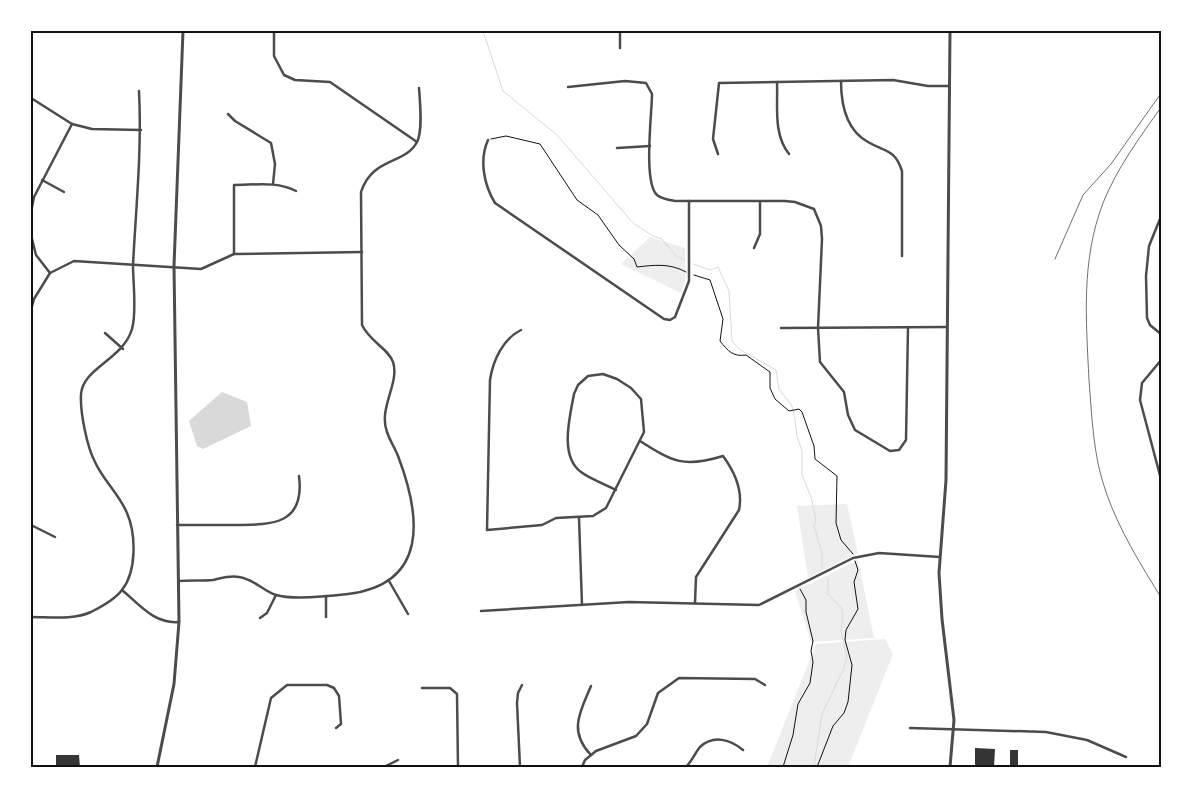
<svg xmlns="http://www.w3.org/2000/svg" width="1193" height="798" font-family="'Noto Serif',serif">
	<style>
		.green { fill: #eee }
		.water { fill: #d9d9d9 }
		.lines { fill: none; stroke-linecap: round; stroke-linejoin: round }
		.stream { stroke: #d9d9d9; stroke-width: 1 }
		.building { fill: #353535 }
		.path { stroke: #111; stroke-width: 1 }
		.minor { stroke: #4c4c4c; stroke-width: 2.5 }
		.tertiary { stroke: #4c4c4c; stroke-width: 3 }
		.rail { stroke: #707070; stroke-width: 1 }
		.neatline { fill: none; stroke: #111; stroke-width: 2 }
	</style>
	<rect width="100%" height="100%" fill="#fff"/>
	<g class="green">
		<polygon points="650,237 685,248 685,282 681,293 621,264"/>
		<polygon points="847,504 858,553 808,578 797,506"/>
		<polygon points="858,560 874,638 811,642 795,591"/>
		<polygon points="885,639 893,654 848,767 767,767 816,644"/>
	</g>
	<polygon class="water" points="222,392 247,402 251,426 203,449 197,446 189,421"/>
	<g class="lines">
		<g class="stream">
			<polyline points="483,31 503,91 557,135 633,223 653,236 662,239 677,257 685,260"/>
			<polyline points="693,264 710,270 718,267 729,291 732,341 739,349 776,370 779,389 792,406 795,420 797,436 802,451 802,475 811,497 816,520 814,526 822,553 822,567"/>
			<polyline points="814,767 822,714 844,668 847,656 841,630 843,619 842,609 828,594 828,579"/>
		</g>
	</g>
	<g class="building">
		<polygon points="975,748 995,749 994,767 975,767"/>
		<rect x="1010" y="750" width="8" height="17"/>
		<polygon points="56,755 79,755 80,767 56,767"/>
	</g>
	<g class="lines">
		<g class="path">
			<path d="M491,139l15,-3 34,8 37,56 21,15 21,30 15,14 3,8c17,-2 33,-4 49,5"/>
			<path d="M694,275l16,5 13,39 -3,22c8,10 13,16 26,14l24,17v16l5,11 14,12 10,-2 3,3 12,34 1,13 22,17 -1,47 5,17 12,14"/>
			<polyline points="783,767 793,735 798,704 810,683 813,662 811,651 813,641 806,612 806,600 800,589"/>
			<polyline points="817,767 833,726 844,713 848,702 852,665 845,640 846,630 858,609 854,582 858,570 855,561"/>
		</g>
		<g class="minor">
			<polyline points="274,31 274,56 284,75 295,80 330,82 417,142"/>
			<polyline points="620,31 620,48"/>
			<path d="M841,81c0,24 5,49 27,61 17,10 27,7 34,29v85"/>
			<path d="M777,82c1,24 -4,52 12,72"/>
			<path d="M568,87l57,-6 21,2 6,11c0,19 -9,88 5,101 5,4 12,5 18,6h110l10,1 19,7 7,17 1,13 -4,89 2,34 24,30 4,23 7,15 35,21 9,-1 7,-10 2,-113"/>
			<polyline points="31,98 72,124 92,129 141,130"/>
			<polyline points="228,114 235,121 271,143 275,164 273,184"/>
			<path d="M488,140c-9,20 -4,45 7,63l169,116 6,1 5,-3 14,-36v-80"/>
			<polyline points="617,148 650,146"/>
			<polyline points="718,154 713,139 719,83 893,80 928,86 949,86"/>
			<polyline points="42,180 64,192"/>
			<polyline points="31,212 34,197 72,124"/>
			<polyline points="1162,214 1149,246 1146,276 1147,318 1150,325 1162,335"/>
			<polyline points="31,235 36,255 50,273"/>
			<polyline points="754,248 760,234 760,201"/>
			<path d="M234,254v-69c21,0 43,-4 62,6"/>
			<polyline points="31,310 34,299 50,273 74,261 201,269 234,254 362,252"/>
			<polyline points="781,328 947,327"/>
			<path d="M521,330c-18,9 -28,30 -31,50l-3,150 55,-5 14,-7 37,-2 13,-8 38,-76 -3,-33 -10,-11 -14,-9 -14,-5 -15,2 -10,9 -4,9c-4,22 -15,62 7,78 9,7 24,12 35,18"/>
			<polyline points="105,333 123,349"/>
			<polyline points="1162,359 1142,383 1140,400 1162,483"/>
			<path d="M640,441c33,21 44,27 83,15 11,15 20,35 16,54l-43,67 -1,26"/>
			<polyline points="579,518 582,605"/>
			<polyline points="31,525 55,537"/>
			<path d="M177,525c20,0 39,0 59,0 37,0 69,-1 63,-49"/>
			<path d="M179,581c11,-1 23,0 34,-1 9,-2 17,-5 26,-3 15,2 24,14 37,18 16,5 55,1 72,-1 81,-10 73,-78 50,-138 -3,-8 -8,-15 -11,-24 -9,-24 13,-49 6,-70 -4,-13 -23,-20 -31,-37l-1,-133c11,-35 44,-27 56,-50 6,-11 3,-40 2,-54"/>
			<polyline points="389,581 408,614"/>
			<path d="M122,590c18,15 32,34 57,32"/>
			<polyline points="326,596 326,617"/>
			<polyline points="481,611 629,602 759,605 853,558 879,553 940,557"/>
			<path d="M31,617c19,0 43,3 60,-5 10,-5 25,-14 31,-22 15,-19 14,-56 5,-77 -8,-19 -24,-33 -32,-51 -8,-15 -15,-50 -14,-67 1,-27 42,-35 51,-66 5,-17 1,-46 1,-64 3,-58 9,-116 6,-174"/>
			<polyline points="260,618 267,613 276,595"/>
			<polyline points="422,688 450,688 457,694 458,767"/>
			<polyline points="910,728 1046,732 1087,740 1126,757"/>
			<path d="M591,755c-23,-24 -11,-43 0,-69"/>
			<polyline points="255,767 271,698 287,685 327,685 334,688 339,696 341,724 336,728"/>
			<polyline points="384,767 398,760"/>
			<polyline points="520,767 517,703 518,693 522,685"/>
			<polyline points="582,767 585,760 596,751 636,736 647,724 658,693 679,678 755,679 765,685"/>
			<path d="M686,767c6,-6 9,-14 14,-20 14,-13 31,-7 43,3"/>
		</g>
		<g class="tertiary">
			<polyline points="950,31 946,480 939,573 942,619 954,720 950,767"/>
			<polyline points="157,767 174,684 179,622 174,266 183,31"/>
		</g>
		<g class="rail">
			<path d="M1162,106c-22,31 -45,62 -59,97 -22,58 -17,116 -14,177 3,37 4,76 17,112 13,38 35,73 56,107"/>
			<polyline points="1055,259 1083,195 1111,164 1162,92"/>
		</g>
	</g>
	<rect width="1193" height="798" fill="none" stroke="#ffffff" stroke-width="65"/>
	<rect x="32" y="32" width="1128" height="734" class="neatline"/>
</svg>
